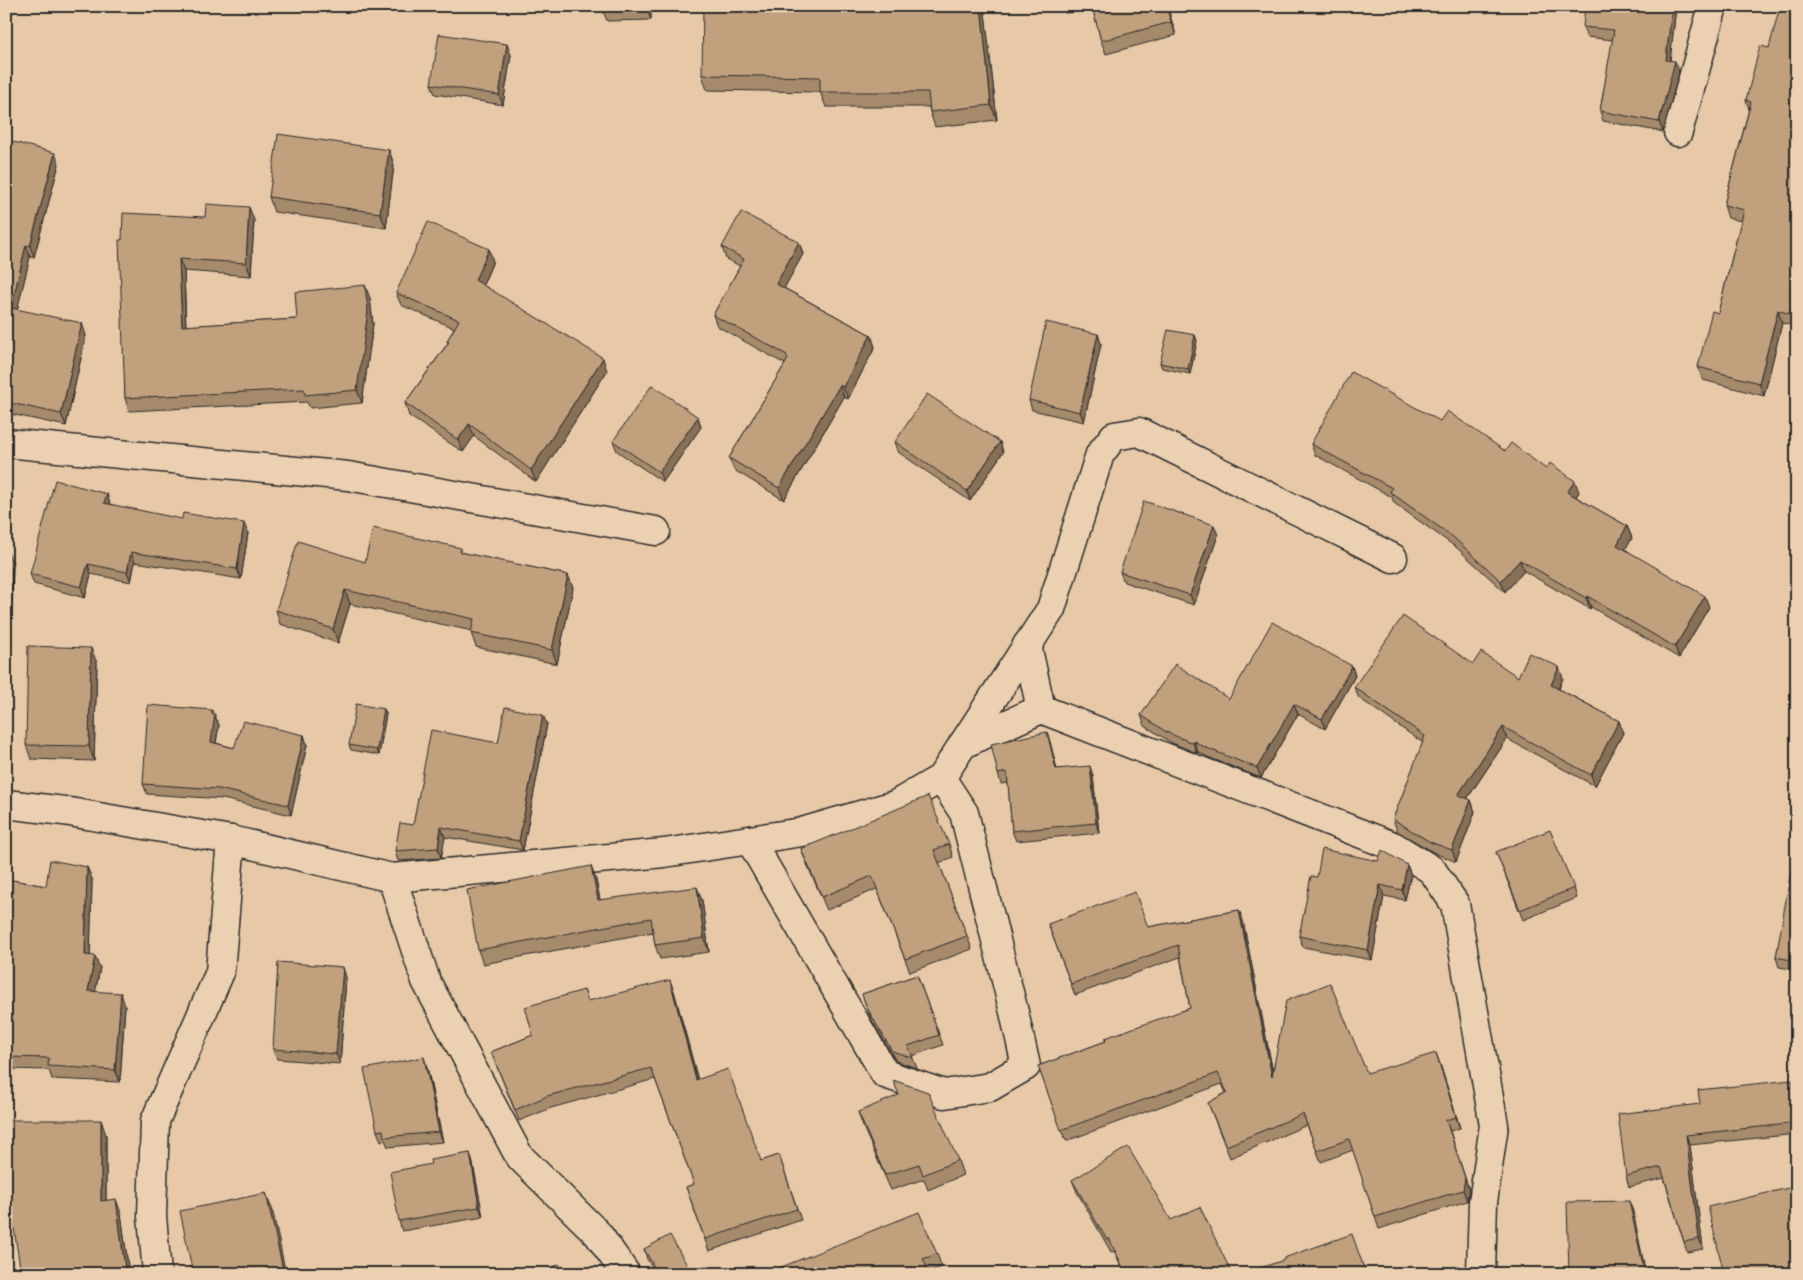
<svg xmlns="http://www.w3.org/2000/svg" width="1803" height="1280" font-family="'Gochi Hand',sans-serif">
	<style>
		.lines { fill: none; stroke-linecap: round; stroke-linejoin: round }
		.minor-casing { stroke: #2b2b2b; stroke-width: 31 }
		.minor { stroke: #ebd1b2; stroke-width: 28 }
		.wall { fill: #a68a6c; stroke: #2b2b2b }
		.shaded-wall { fill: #877058; stroke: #2b2b2b }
		.building { fill: #c1a07e; stroke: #2b2b2b }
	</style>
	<rect width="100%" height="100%" fill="#e7c9a7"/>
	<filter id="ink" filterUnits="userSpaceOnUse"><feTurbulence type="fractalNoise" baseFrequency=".02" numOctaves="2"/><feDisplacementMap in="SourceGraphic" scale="10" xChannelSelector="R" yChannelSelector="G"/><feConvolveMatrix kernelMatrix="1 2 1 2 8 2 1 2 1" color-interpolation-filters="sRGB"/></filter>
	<g filter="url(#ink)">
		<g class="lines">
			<defs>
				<g id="minor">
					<polyline points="1678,132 1713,6"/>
					<polyline points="6,443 348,476 656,531"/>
					<polyline points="1027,645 1041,709"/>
					<polyline points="963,744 1041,709 1393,846 1432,870 1455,904 1494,1125 1483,1202 1481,1274"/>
					<polyline points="6,804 64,811 231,840 392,878 664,853 802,832 895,805 941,778 1051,609 1100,454 1114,436 1139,432 1393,558"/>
					<polyline points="750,840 885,1074 944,1094 990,1087 1026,1066 1014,1012 964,813 941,778"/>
					<polyline points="392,878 426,981 519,1156 598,1234 626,1274"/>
					<polyline points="157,1274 152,1216 155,1121 220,972 231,840"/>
				</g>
			</defs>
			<use href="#minor" class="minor-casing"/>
			<use href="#minor" class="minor"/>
		</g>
		<g class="wall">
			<polygon points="651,6 651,20 607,21 603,11"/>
			<polygon points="900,6 983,6 985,13 997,120 935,127 930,112 929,107 826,107 820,92 707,90 702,75 886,8"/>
			<polygon points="1062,6 1167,6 1176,35 1106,54 1101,41 1093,10 1065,13"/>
			<polygon points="1676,6 1670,61 1679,72 1663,132 1603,121 1600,111 1613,40 1587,37 1583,27"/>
			<polygon points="1797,6 1797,317 1794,326 1782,323 1764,396 1703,380 1698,367 1718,313 1741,221 1728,218 1724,205 1749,109 1746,100 1769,48"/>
			<polygon points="511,55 503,105 435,94 431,84"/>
			<polygon points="6,140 59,164 34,257 30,257 17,309 86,335 66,426 6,413"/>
			<polygon points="389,150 394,165 386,228 274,212 269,197"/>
			<polygon points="254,220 251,276 184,271 186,326 297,319 370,298 373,324 362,403 310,408 307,402 129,411 125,398 122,240"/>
			<polygon points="799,242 803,254 784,288 871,335 875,347 848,399 844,397 784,500 734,470 729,458 785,364 717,326 713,315 740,266 726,259 722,247"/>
			<polygon points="493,261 483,285 607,371 536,482 474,436 463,452 409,416 405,403 448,343 447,341 454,328 401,305 396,293"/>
			<polygon points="1098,334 1101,344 1084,422 1032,410 1029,400"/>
			<polygon points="1195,335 1197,341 1190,374 1162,368 1160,363"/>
			<polygon points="698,417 701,427 663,482 617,451 613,441"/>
			<polygon points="1440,421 1546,469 1579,492 1576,497 1627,526 1632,538 1625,549 1709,607 1679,658 1591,607 1590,609 1524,571 1505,592 1457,548 1394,503 1392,497 1315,455 1311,444"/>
			<polygon points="895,442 1000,442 1003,452 970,501 898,452"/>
			<polygon points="107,494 110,505 248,533 241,579 135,562 131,582 91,574 85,598 34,584 30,574"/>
			<polygon points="1218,535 1194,605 1124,582 1120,572"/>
			<polygon points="463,553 568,575 573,588 557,664 476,647 471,633 472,631 350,604 338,643 280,624 276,610 365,562"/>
			<polygon points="6,554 9,554 13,564 11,625 6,625"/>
			<polygon points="97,663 94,761 31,759 26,745"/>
			<polygon points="1352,666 1355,676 1325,729 1298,714 1261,778 1208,757 1198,752 1197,753 1172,743 1145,726 1141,715 1229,699"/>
			<polygon points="1518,677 1563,678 1559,689 1619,721 1623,733 1595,786 1507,739 1467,799 1471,800 1475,812 1456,862 1435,853 1397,831 1393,819 1423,743 1359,698 1354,687"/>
			<polygon points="384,709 386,714 379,755 351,750 349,745"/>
			<polygon points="214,714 219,725 216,743 234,748 304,735 307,745 291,815 223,799 147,794 143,784"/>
			<polygon points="547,724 523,850 445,837 441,858 398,861 395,851 413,825 498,743"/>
			<polygon points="1047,732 1050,742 1057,769 1093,776 1099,833 1016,841 1012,831 1008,783 1001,784 998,774"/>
			<polygon points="949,844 953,857 939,863 972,949 910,972 877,889 827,910 806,862 801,849"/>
			<polygon points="1496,852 1574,888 1577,898 1523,920"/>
			<polygon points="1797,855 1797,970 1779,967 1776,957"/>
			<polygon points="1378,861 1407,865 1411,875 1405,900 1384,896 1372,960 1303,947 1299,936"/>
			<polygon points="87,867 92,879 90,956 100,968 95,992 125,1006 120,1082 52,1079 49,1070 6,1069 6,879 46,886"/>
			<polygon points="596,880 600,900 702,900 709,952 660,959 655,945 653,932 483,964 478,950"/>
			<polygon points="1239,910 1243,921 1273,1072 1367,1073 1440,1064 1460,1128 1450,1131 1469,1190 1467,1201 1379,1229 1353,1150 1321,1162 1307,1125 1230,1158 1208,1103 1226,1093 1222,1084 1066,1141 1038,1066 1106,1041 1190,1008 1180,957 1075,995 1048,924 1148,927"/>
			<polygon points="917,975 943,1045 912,1056 917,1068 896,1061 871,1019 862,994"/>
			<polygon points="346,977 340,1064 277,1059 273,1049"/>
			<polygon points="584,990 588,1001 674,991 698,1080 761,1161 779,1155 801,1220 709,1251 686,1187 694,1184 655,1079 551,1108 519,1121 491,1052 533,1035"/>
			<polygon points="427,1067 443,1142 388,1147 385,1140 381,1141 377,1131"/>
			<polygon points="1796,1090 1797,1134 1690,1145 1703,1249 1687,1252 1664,1178 1629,1187 1626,1176 1700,1104"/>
			<polygon points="858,1112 958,1160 963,1175 928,1190 924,1179 891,1190 863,1127"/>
			<polygon points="106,1135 106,1200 121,1213 129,1274 21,1274"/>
			<polygon points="470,1153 473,1164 483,1217 402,1231 399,1221 431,1164"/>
			<polygon points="1072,1180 1171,1220 1232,1274 1125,1274 1114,1251 1111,1252 1077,1192"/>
			<polygon points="644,1249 692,1274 656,1274 647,1259"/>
			<polygon points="937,1254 942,1267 928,1272 929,1274 764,1274"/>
		</g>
		<g class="shaded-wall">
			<polygon points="647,6 651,6 651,20 647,10"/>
			<polygon points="981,6 983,6 985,13 997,120 991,105"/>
			<polygon points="1166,6 1167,6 1176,35 1171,22"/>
			<polygon points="1672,6 1676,6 1669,70 1666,60"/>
			<polygon points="507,44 511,55 503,105 499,95"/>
			<polygon points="1675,61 1679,72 1663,132 1659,122"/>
			<polygon points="389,150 394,165 386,228 380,213"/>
			<polygon points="55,153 59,164 34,257 30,246"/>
			<polygon points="249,207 254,220 251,276 246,263"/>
			<polygon points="799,242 803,254 780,296 776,284"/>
			<polygon points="26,245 30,257 15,319 11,308"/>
			<polygon points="489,249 493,261 480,292 475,280"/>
			<polygon points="179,259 184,271 186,339 182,326"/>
			<polygon points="365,285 370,298 373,324 362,403 357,390"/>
			<polygon points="1797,286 1797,317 1794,326 1790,314"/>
			<polygon points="1778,310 1782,323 1764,396 1759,383"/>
			<polygon points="82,323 86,335 66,426 61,414"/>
			<polygon points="1098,334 1101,344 1084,422 1080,412"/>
			<polygon points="871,335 875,347 848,399 843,387"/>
			<polygon points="1195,335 1197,341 1190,374 1188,369"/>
			<polygon points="603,358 607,371 536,482 531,470"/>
			<polygon points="840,385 844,397 784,500 779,488"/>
			<polygon points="698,417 701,427 663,482 659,472"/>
			<polygon points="469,424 474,436 463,452 458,440"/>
			<polygon points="1000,442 1003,452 970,501 967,491"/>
			<polygon points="1575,481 1579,492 1571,503 1567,492"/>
			<polygon points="107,494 110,504 108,513 104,503"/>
			<polygon points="244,523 248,533 241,579 237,569"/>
			<polygon points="1214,525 1218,535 1194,605 1190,595"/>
			<polygon points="1627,526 1632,538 1621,556 1617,545"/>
			<polygon points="131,552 135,562 131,582 127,572"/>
			<polygon points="9,554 13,564 11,625 7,615"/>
			<polygon points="1520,560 1524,571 1505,592 1501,581"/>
			<polygon points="88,564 91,574 85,598 81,587"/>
			<polygon points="568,575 573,588 557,664 552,650"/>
			<polygon points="345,590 350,604 338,643 333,629"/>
			<polygon points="1587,596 1591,607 1590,609 1586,598"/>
			<polygon points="1705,596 1709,607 1679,658 1675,647"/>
			<polygon points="91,648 97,663 94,761 89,746"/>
			<polygon points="1352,666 1355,676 1325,729 1322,719"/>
			<polygon points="1559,667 1563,678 1555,696 1551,685"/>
			<polygon points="1294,704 1298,714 1261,778 1257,768"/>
			<polygon points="384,709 386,714 379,755 377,750"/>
			<polygon points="212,710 219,725 214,752 211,742"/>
			<polygon points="543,715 547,724 523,850 519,841"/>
			<polygon points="1619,721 1623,733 1595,786 1591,775"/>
			<polygon points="1503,727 1507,739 1462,806 1458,795"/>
			<polygon points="1047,732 1050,742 1059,779 1056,769"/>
			<polygon points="304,735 307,745 291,815 288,805"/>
			<polygon points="1194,741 1198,752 1197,753 1193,743"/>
			<polygon points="1090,766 1093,776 1099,833 1096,823"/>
			<polygon points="1471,800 1475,812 1456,862 1452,850"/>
			<polygon points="441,827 445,837 441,858 438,848"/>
			<polygon points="1407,865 1411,875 1405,900 1402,890"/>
			<polygon points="591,866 596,880 603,914 598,900"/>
			<polygon points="87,867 92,879 90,968 85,955"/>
			<polygon points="1380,885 1384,896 1372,960 1368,950"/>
			<polygon points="697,887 702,900 709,952 704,938"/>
			<polygon points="1239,910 1243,921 1276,1089 1272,1077"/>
			<polygon points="95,956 100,968 93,1004 88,991"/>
			<polygon points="343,967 346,977 340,1064 336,1054"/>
			<polygon points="670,980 674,991 701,1092 696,1080"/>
			<polygon points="121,993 125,1006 120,1082 115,1070"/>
			<polygon points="1436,1053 1440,1064 1460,1128 1456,1117"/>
			<polygon points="424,1057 427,1067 443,1142 439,1132"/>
			<polygon points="1792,1080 1796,1090 1797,1118"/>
			<polygon points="101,1120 106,1135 106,1216 101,1201"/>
			<polygon points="1446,1120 1469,1190 1467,1201 1463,1190"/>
			<polygon points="1686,1135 1690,1145 1703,1249 1699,1239"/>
			<polygon points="470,1153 473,1164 483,1217 479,1207"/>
			<polygon points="266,1193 272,1208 286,1274 284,1274"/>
			<polygon points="116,1199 121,1213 129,1274 127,1274 125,1269"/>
			<polygon points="1629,1201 1633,1211 1646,1274 1645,1274"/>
		</g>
		<g class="building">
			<polygon points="603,6 647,6 647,10 603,11"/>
			<polygon points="703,6 882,6 882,8 900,6 981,6 991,105 930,112 928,92 820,92 820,77 702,75"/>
			<polygon points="1092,6 1166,6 1171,22 1101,41"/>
			<polygon points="1585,6 1672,6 1666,60 1675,61 1659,122 1600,111 1614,30 1583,27"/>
			<polygon points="1780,6 1797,6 1797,286 1790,314 1778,310 1759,383 1698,367 1712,311 1718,313 1744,210 1724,205 1751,102 1746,100 1760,46 1769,48"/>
			<polygon points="439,34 507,44 499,95 431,84"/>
			<polygon points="278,134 389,150 380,213 269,197"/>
			<polygon points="6,140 55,153 30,246 26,245 11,308 82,323 61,414 6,402"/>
			<polygon points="206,204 249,207 246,263 179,259 182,326 297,319 295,292 365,285 368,311 357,390 305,395 304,389 125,398 119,240 122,240 123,213 205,217"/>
			<polygon points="741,212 799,242 776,284 871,335 843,387 840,385 779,488 729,458 788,359 786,357 787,355 713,315 744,259 722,247"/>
			<polygon points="428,222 489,249 475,280 603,358 531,470 469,424 458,440 405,403 449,342 447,341 459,320 396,293"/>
			<polygon points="1046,322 1098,334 1080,412 1029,400"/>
			<polygon points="1168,330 1195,335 1188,369 1160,363"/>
			<polygon points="1351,372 1440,421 1447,411 1505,451 1511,443 1546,469 1550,463 1575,481 1567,492 1627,526 1617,545 1705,596 1675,647 1587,596 1586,598 1520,560 1501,581 1453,537 1390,492 1392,488 1311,444"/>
			<polygon points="652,385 698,417 659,472 613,441"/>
			<polygon points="927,394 1000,442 967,491 895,442"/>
			<polygon points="55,480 107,494 104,503 182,519 183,513 244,523 237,569 131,552 127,572 88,564 81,587 30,574"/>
			<polygon points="1144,501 1214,525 1190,595 1120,572"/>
			<polygon points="373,528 461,548 460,552 568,575 552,650 471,633 474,619 345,590 333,629 276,610 298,541 365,562"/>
			<polygon points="6,554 9,554 7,615 6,615"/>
			<polygon points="1403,616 1473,664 1481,652 1518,677 1529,653 1559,667 1551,685 1619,721 1591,775 1503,727 1458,795 1471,800 1452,850 1430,842 1393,819 1425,736 1354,687"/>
			<polygon points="1272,622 1352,666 1322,719 1294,704 1257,768 1204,747 1194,741 1193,743 1168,733 1141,715 1175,664 1229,699"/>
			<polygon points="28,646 91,648 89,746 26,745"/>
			<polygon points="356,704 384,709 377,750 349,745"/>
			<polygon points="148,705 212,710 212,714 215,714 211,742 234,748 243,721 304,735 288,805 219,789 143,784"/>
			<polygon points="505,707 543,715 519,841 441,827 438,848 395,851 400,823 413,825 431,730 498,743"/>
			<polygon points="1047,732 1056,769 1090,766 1096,823 1012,831 1007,772 998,774 991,744"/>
			<polygon points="928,796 949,844 934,850 967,936 905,959 872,876 822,897 801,849"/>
			<polygon points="1550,830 1574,888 1520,910 1496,852"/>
			<polygon points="1322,849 1378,861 1382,850 1407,865 1402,890 1380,885 1368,950 1299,936 1311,876 1317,877"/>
			<polygon points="1794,854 1797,855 1797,961 1776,957"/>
			<polygon points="50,860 87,867 85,955 95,956 88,991 121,993 115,1070 48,1066 49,1058 6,1057 6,879 46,886"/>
			<polygon points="591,866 598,900 697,887 704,938 655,945 651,918 478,950 467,890"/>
			<polygon points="1135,892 1148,927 1239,910 1272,1077 1286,1001 1330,983 1367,1073 1436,1053 1456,1117 1446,1120 1465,1178 1463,1190 1375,1217 1349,1139 1317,1151 1303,1114 1226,1146 1208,1103 1227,1092 1218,1073 1061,1130 1038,1066 1106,1041 1105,1038 1190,1008 1178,945 1071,984 1048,924"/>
			<polygon points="278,962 343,967 336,1054 273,1049"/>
			<polygon points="917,975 939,1035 908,1046 913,1058 892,1051 867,1008 862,994"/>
			<polygon points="670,980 696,1080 728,1069 761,1161 779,1155 797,1209 705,1239 686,1187 694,1184 651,1068 547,1096 515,1110 491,1052 533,1035 525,1007 584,990 588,1001"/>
			<polygon points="424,1057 439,1132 384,1137 383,1130 377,1131 364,1069"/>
			<polygon points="893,1080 928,1092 958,1160 923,1175 919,1164 885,1175 858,1112 899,1095"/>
			<polygon points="1792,1080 1797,1123 1686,1135 1699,1239 1684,1242 1661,1167 1626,1176 1618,1114 1700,1104 1698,1090"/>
			<polygon points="6,1120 101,1120 101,1201 116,1199 125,1269 90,1274 21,1274 6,1175"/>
			<polygon points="1128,1147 1171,1220 1200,1207 1232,1274 1126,1274 1109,1238 1107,1240 1072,1180"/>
			<polygon points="470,1153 479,1207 399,1221 390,1172 431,1164 430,1160"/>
			<polygon points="1797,1186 1797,1274 1724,1274 1708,1207"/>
			<polygon points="266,1193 284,1274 193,1274 180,1211"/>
			<polygon points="1629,1201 1645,1274 1569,1274 1567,1202"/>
			<polygon points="919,1212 937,1254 923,1259 928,1270 920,1274 764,1274"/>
			<polygon points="1352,1234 1366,1274 1242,1274 1284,1260 1284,1258"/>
			<polygon points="670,1235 692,1274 658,1274 644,1249"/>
			<polygon points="559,1264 565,1274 541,1274"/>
		</g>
	</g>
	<rect width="1803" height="1280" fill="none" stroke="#ebd1b2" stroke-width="25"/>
	<rect x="12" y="12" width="1778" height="1255" fill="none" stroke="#2b2b2b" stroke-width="2" filter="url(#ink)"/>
</svg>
